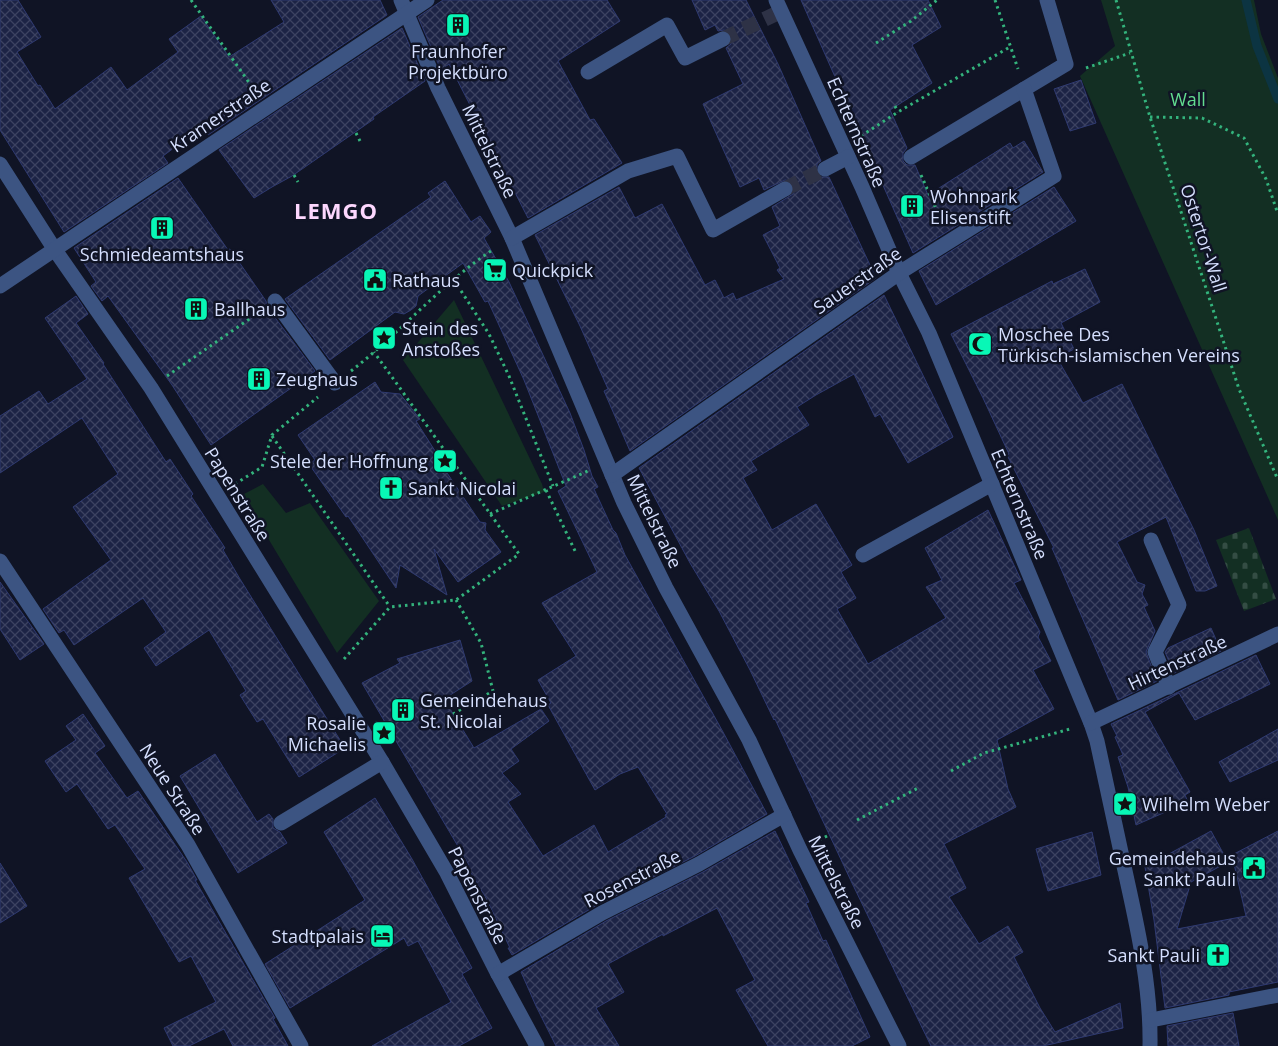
<svg xmlns="http://www.w3.org/2000/svg" width="1278" height="1046" font-family="'Open Sans',sans-serif">
	<style>
		.cemetery { fill: url(#cemetery-stones) }
		.park { fill: #132f23 }
		.lines { fill: none; stroke-linecap: round; stroke-linejoin: round }
		.stream { stroke: #0c3442; stroke-width: 9 }
		.building { fill: url(#building-cross-hatch); stroke: #2f3a71 }
		.minor-tunnel { stroke: #2e3246; stroke-width: 15; stroke-dasharray: 15 8; stroke-linecap: butt }
		.path { stroke: #33b37c; stroke-width: 3; stroke-dasharray: 2.5 4; stroke-linecap: butt }
		.minor { stroke: #3c5482; stroke-width: 15 }
		.labels { text-anchor: middle; dominant-baseline: central; stroke-width: 5; stroke-linejoin: round; paint-order: stroke }
		.poi-label { font-size: 18px; fill: #d5dffe; stroke: #101425; text-anchor: start }
		.park-label { font-size: 18px; fill: #62dc90; stroke: #101425 }
		.street-label { font-size: 18px; fill: #d5dffe; stroke: #101425 }
		.district-label { font-size: 22px; font-weight: bold; letter-spacing: 1px; fill: #fdd7fe; stroke: #101425 }
	</style>
	<defs>
		<pattern id="cemetery-stones" width="16" height="16" patternUnits="userSpaceOnUse" patternTransform="scale(1.25)"><rect width="16" height="16" fill="#132f23"/><path d="M2 7V4a2 2 0 0 1 4 0v3zM10 15v-3a2 2 0 0 1 4 0v3z" fill="#344d44"/></pattern>
		<pattern id="building-cross-hatch" width="8" height="8" patternUnits="userSpaceOnUse" patternTransform="scale(1.25)"><rect width="8" height="8" fill="#1c2345"/><path d="M0 0l8 8M0 8l8-8" fill="none" stroke="#3c4261"/></pattern>
	</defs>
	<rect width="100%" height="100%" fill="#101425"/>
	<polygon class="cemetery" points="1249,528 1276,599 1244,611 1216,540"/>
	<g class="park">
		<polygon points="1101,0 1254,0 1261,34 1278,78 1278,520 1080,76 1115,46"/>
		<polygon points="454,300 542,484 544,492 502,506 403,360"/>
		<polygon points="263,484 286,513 310,503 379,601 337,653 242,495"/>
	</g>
	<g class="lines">
		<polyline class="stream" points="1246,0 1257,46 1278,99"/>
	</g>
	<g class="building">
		<polygon points="0,0 18,0 41,37 17,52 38,86 40,85 55,109 111,67 127,90 178,52 169,39 201,16 229,57 284,22 271,0 380,0 387,15 208,135 202,127 163,156 168,163 64,232 0,130"/>
		<polygon points="443,0 607,0 620,21 558,61 590,120 594,119 622,163 528,218 449,64 441,70 418,17"/>
		<polygon points="692,0 746,0 778,64 821,161 817,164 817,173 820,177 829,177 876,278 630,451 604,391 608,389 580,326 535,235 619,187 635,218 662,204 705,285 715,280 724,298 733,293 736,300 784,279 777,270 780,268 763,235 780,226 772,207 793,194 794,190 793,185 790,181 785,180 764,190 759,178 740,187 703,104 743,84 726,48 731,44 732,35 729,32 724,30 718,31 715,25 705,30"/>
		<polygon points="801,0 928,0 941,27 912,45 932,83 890,110 907,148 903,153 903,161 907,165 915,165 928,195 1010,143 1013,148 1024,141 1043,172 913,253"/>
		<polygon points="402,28 425,81 373,117 374,119 292,176 272,187 254,198 219,150"/>
		<polygon points="1081,80 1096,123 1070,131 1054,89"/>
		<polygon points="178,178 228,250 230,249 266,301 267,307 315,371 211,445 172,385 108,296 102,301 91,286 96,282 74,248"/>
		<polygon points="445,181 471,222 480,216 491,232 484,238 509,282 570,413 584,450 592,476 598,487 594,489 613,530 616,533 625,555 723,732 767,814 695,856 597,905 512,955 508,948 510,948 486,898 467,866 469,865 362,683 400,663 397,659 460,640 472,681 444,699 474,748 541,709 549,721 511,749 519,761 502,773 521,794 508,802 543,856 594,825 608,852 666,817 665,815 667,814 638,767 620,774 595,790 548,705 551,703 538,680 576,656 542,603 597,572 558,491 566,486 524,380 488,301 485,302 463,263 418,296 416,306 411,310 404,314 395,312 330,360 285,299 431,197 428,193"/>
		<polygon points="1054,187 1076,221 936,305 919,271"/>
		<polygon points="1085,269 1100,302 1061,323 1074,349 1057,358 1083,403 1122,384 1194,530 1217,586 1205,591 1196,591 1166,517 1117,542 1137,582 1145,585 1142,594 1148,605 1144,607 1155,631 1146,652 1157,681 1118,700 1052,548 1054,548 1007,455 1009,454 983,398 951,334 1052,281 1053,284"/>
		<polygon points="884,295 953,437 908,463 880,414 875,417 854,374 816,395 797,407 809,425 751,461 757,470 743,478 772,530 816,504 852,565 841,572 856,598 837,609 868,664 946,618 926,587 942,580 925,548 988,510 1021,580 1014,583 1040,632 1038,637 1051,661 1033,670 1054,709 997,740 1008,789 1016,807 944,844 966,888 949,897 979,944 1008,926 1023,952 1014,957 1040,1008 1055,1032 1120,1003 1123,1028 1043,1046 931,1046 852,883 775,719 774,720 750,670 719,611 690,563 639,468"/>
		<polygon points="76,296 88,314 76,323 104,363 103,364 166,462 170,459 193,494 191,496 225,548 223,550 240,579 345,748 299,777 263,719 257,722 240,695 246,691 209,630 156,666 144,648 166,632 143,598 74,645 64,630 59,633 43,609 111,560 73,507 118,474 82,418 0,473 0,416 39,391 48,404 87,379 45,318"/>
		<polygon points="375,382 381,392 400,394 420,419 416,421 437,454 435,455 480,522 486,523 485,530 501,552 458,582 434,549 447,595 400,565 396,588 348,516 346,517 309,464 315,460 298,435"/>
		<polygon points="0,582 44,644 20,660 0,629"/>
		<polygon points="1211,628 1221,651 1174,673 1165,652 1168,648"/>
		<polygon points="1256,655 1270,684 1240,699 1195,720 1179,693 1145,712 1190,792 1185,795 1188,802 1136,825 1128,787 1118,757 1123,755 1115,737 1117,736 1111,724"/>
		<polygon points="83,714 105,746 95,753 127,798 138,791 187,862 197,880 195,880 275,1018 273,1019 288,1046 233,1046 224,1029 189,1046 173,1046 164,1028 216,1002 191,956 179,962 129,878 145,869 115,825 108,829 77,784 66,792 45,761 76,740 66,726"/>
		<polygon points="1278,729 1278,760 1230,782 1219,762"/>
		<polygon points="215,754 257,822 269,814 273,819 273,828 280,832 287,843 238,873 180,776"/>
		<polygon points="375,798 412,859 472,968 462,974 492,1028 459,1046 372,1046 451,1002 418,941 408,946 404,938 290,1008 265,964 365,900 324,832"/>
		<polygon points="775,831 809,902 806,903 823,941 826,940 870,1037 852,1046 768,1046 736,990 755,980 717,908 663,936 663,934 608,964 624,992 596,1008 619,1046 556,1046 536,1006 521,972 606,921 703,872"/>
		<polygon points="1211,831 1228,862 1191,882 1177,929 1246,916 1232,855 1278,831 1278,982 1229,992 1229,995 1165,1008 1154,920 1145,867"/>
		<polygon points="1092,832 1101,875 1048,891 1036,849"/>
		<polygon points="0,863 27,906 0,923"/>
		<polygon points="1233,1013 1239,1046 1168,1046 1167,1026"/>
	</g>
	<g class="lines">
		<g class="minor-tunnel">
			<polyline points="723,39 782,11"/>
			<polyline points="785,189 825,169"/>
		</g>
		<g class="path">
			<polyline points="191,0 255,91"/>
			<polyline points="995,0 1018,69"/>
			<polyline points="1116,0 1150,117 1239,389 1278,480"/>
			<polyline points="876,43 911,21 937,0"/>
			<polyline points="1086,68 1130,53"/>
			<polyline points="895,106 898,112"/>
			<polyline points="1150,117 1202,118 1244,138 1266,179 1278,214"/>
			<polyline points="356,133 360,141"/>
			<polyline points="861,136 898,112 1010,47"/>
			<polyline points="294,175 298,182"/>
			<polyline points="921,175 942,222"/>
			<polyline points="454,280 489,334 509,376 553,486"/>
			<path d="M351,371c49,-38 92,-89 143,-122"/>
			<polyline points="167,376 258,313"/>
			<polyline points="272,436 390,607"/>
			<polyline points="235,484 262,467 272,435 318,397"/>
			<polyline points="546,490 576,553"/>
			<polyline points="490,514 588,471"/>
			<polyline points="344,659 390,607 456,600 519,554 374,352"/>
			<polyline points="453,714 493,691 481,643 456,600"/>
			<polyline points="951,771 984,753 1070,729"/>
			<polyline points="857,820 920,787"/>
			<polyline points="819,840 829,835"/>
		</g>
		<g class="minor">
			<polyline points="401,0 438,88 512,238 624,503 666,588 749,740 800,850 899,1046"/>
			<path d="M776,0l86,187 37,86 30,60 162,390 6,18c10,46 20,92 30,139 12,54 24,110 23,166"/>
			<polyline points="588,72 667,25 685,58 723,39"/>
			<polyline points="911,157 1066,64 1047,0"/>
			<polyline points="0,164 55,250 151,388 382,762 447,873 498,974 537,1046"/>
			<polyline points="825,169 848,157"/>
			<polyline points="512,238 628,171 677,156 713,230 785,189"/>
			<polyline points="0,286 427,0"/>
			<polyline points="275,301 335,383"/>
			<polyline points="612,475 899,273 1054,176 1024,89"/>
			<polyline points="1151,540 1179,605 1155,652 1169,687"/>
			<polyline points="863,555 992,484"/>
			<polyline points="0,561 188,845 301,1046"/>
			<polyline points="1091,723 1278,634"/>
			<polyline points="281,823 382,762"/>
			<polyline points="498,974 602,913 699,864 784,815"/>
			<polyline points="1151,1020 1278,995"/>
		</g>
	</g>
	<defs>
		<symbol id="building-square" viewBox="-11 -11 22 22"><rect x="-9" y="-9" width="18" height="18" rx="4" fill="#08f7b6" stroke="#101425"/><path d="M-4-6H4V6H1V3H-1V6H-4ZM-2.5-4.3h1.7v1.8h-1.7ZM.8-4.3h1.7v1.8H.8ZM-2.5-1h1.7V.8h-1.7ZM.8-1h1.7V.8H.8Z" fill="#111"/></symbol>
		<symbol id="supermarket-square" viewBox="-11 -11 22 22"><rect x="-9" y="-9" width="18" height="18" rx="4" fill="#08f7b6" stroke="#101425"/><path d="M-6-5.5h2.5l.6 2H6L4.5 2H-2.5L-4.4-4H-6ZM-1.5 3.2a1.3 1.3 0 1 0 .1 0ZM3 3.2a1.3 1.3 0 1 0 .1 0Z" fill="#111"/></symbol>
		<symbol id="civic-square" viewBox="-11 -11 22 22"><rect x="-9" y="-9" width="18" height="18" rx="4" fill="#08f7b6" stroke="#101425"/><path d="M-.6-6.5H3V-4.5H.6V-3L4-1V1h2V6H-6V1h2V-1L-.6-3ZM-1.2 2.5V6h2.4V2.5Z" fill="#111"/></symbol>
		<symbol id="sight-square" viewBox="-11 -11 22 22"><rect x="-9" y="-9" width="18" height="18" rx="4" fill="#08f7b6" stroke="#101425"/><path d="M0-6L1.8-2.2L6-1.7L2.9 1.2L3.7 5.4L0 3.3L-3.7 5.4L-2.9 1.2L-6-1.7L-1.8-2.2Z" fill="#111"/></symbol>
		<symbol id="mosque-square" viewBox="-11 -11 22 22"><rect x="-9" y="-9" width="18" height="18" rx="4" fill="#08f7b6" stroke="#101425"/><path d="M3.5-4.9A6 6 0 1 0 3.5 4.9A5 5 0 1 1 3.5-4.9Z" fill="#111"/></symbol>
		<symbol id="church-square" viewBox="-11 -11 22 22"><rect x="-9" y="-9" width="18" height="18" rx="4" fill="#08f7b6" stroke="#101425"/><path d="M-1.2-6h2.4v3.5h3.3v2.4h-3.3V6h-2.4V-.1h-3.3v-2.4h3.3Z" fill="#111"/></symbol>
		<symbol id="hotel-square" viewBox="-11 -11 22 22"><rect x="-9" y="-9" width="18" height="18" rx="4" fill="#08f7b6" stroke="#101425"/><path d="M-6-4.5h1.5V1H6V5H4.5V3h-9V5H-6ZM-4 0a1.8 1.8 0 1 1 3.6 0ZM.5 0V-2.5h3Q6-2.5 6 0Z" fill="#111"/></symbol>
	</defs>
	<g fill-rule="evenodd">
		<use href="#building-square" x="444" y="11" width="28" height="28"/>
		<use href="#building-square" x="898" y="192" width="28" height="28"/>
		<use href="#building-square" x="148" y="214" width="28" height="28"/>
		<use href="#supermarket-square" x="481" y="256" width="28" height="28"/>
		<use href="#civic-square" x="361" y="266" width="28" height="28"/>
		<use href="#building-square" x="182" y="295" width="28" height="28"/>
		<use href="#sight-square" x="370" y="324" width="28" height="28"/>
		<use href="#mosque-square" x="966" y="330" width="28" height="28"/>
		<use href="#building-square" x="245" y="365" width="28" height="28"/>
		<use href="#sight-square" x="431" y="447" width="28" height="28"/>
		<use href="#church-square" x="377" y="474" width="28" height="28"/>
		<use href="#building-square" x="389" y="696" width="28" height="28"/>
		<use href="#sight-square" x="370" y="719" width="28" height="28"/>
		<use href="#sight-square" x="1111" y="790" width="28" height="28"/>
		<use href="#civic-square" x="1240" y="854" width="28" height="28"/>
		<use href="#hotel-square" x="368" y="922" width="28" height="28"/>
		<use href="#church-square" x="1204" y="941" width="28" height="28"/>
	</g>
	<g class="labels">
		<g class="poi-label">
			<text x="458" y="51" text-anchor="middle">Fraunhofer<tspan x="458" dy="21">Projektbüro</tspan></text>
			<text x="930" y="196">Wohnpark<tspan x="930" dy="21">Elisenstift</tspan></text>
			<text x="162" y="254" text-anchor="middle">Schmiedeamtshaus</text>
			<text x="512" y="270">Quickpick</text>
			<text x="392" y="280">Rathaus</text>
			<text x="214" y="309">Ballhaus</text>
			<text x="402" y="328">Stein des<tspan x="402" dy="21">Anstoßes</tspan></text>
			<text x="998" y="334">Moschee Des<tspan x="998" dy="21">Türkisch-islamischen Vereins</tspan></text>
			<text x="276" y="379">Zeughaus</text>
			<text x="428" y="461" text-anchor="end">Stele der Hoffnung</text>
			<text x="408" y="488">Sankt Nicolai</text>
			<text x="420" y="700">Gemeindehaus<tspan x="420" dy="21">St. Nicolai</tspan></text>
			<text x="366" y="723" text-anchor="end">Rosalie<tspan x="366" dy="21">Michaelis</tspan></text>
			<text x="1142" y="804">Wilhelm Weber</text>
			<text x="1236" y="858" text-anchor="end">Gemeindehaus<tspan x="1236" dy="21">Sankt Pauli</tspan></text>
			<text x="364" y="936" text-anchor="end">Stadtpalais</text>
			<text x="1200" y="955" text-anchor="end">Sankt Pauli</text>
		</g>
		<g class="park-label">
			<text x="1188" y="99">Wall</text>
		</g>
		<g class="street-label">
			<text transform="translate(220 115) rotate(-34)">Kramerstraße</text>
			<text transform="translate(857 132) rotate(66)">Echternstraße</text>
			<text transform="translate(490 151) rotate(64)">Mittelstraße</text>
			<text transform="translate(1204 238) rotate(72)">Ostertor-Wall</text>
			<text transform="translate(857 280) rotate(-35)">Sauerstraße</text>
			<text transform="translate(238 494) rotate(58)">Papenstraße</text>
			<text transform="translate(1020 504) rotate(67)">Echternstraße</text>
			<text transform="translate(655 521) rotate(64)">Mittelstraße</text>
			<text transform="translate(1177 662) rotate(-25)">Hirtenstraße</text>
			<text transform="translate(173 789) rotate(57)">Neue Straße</text>
			<text transform="translate(632 878) rotate(-27)">Rosenstraße</text>
			<text transform="translate(837 882) rotate(63)">Mittelstraße</text>
			<text transform="translate(478 895) rotate(63)">Papenstraße</text>
		</g>
		<g class="district-label">
			<text x="336" y="210">LEMGO</text>
		</g>
	</g>
</svg>
